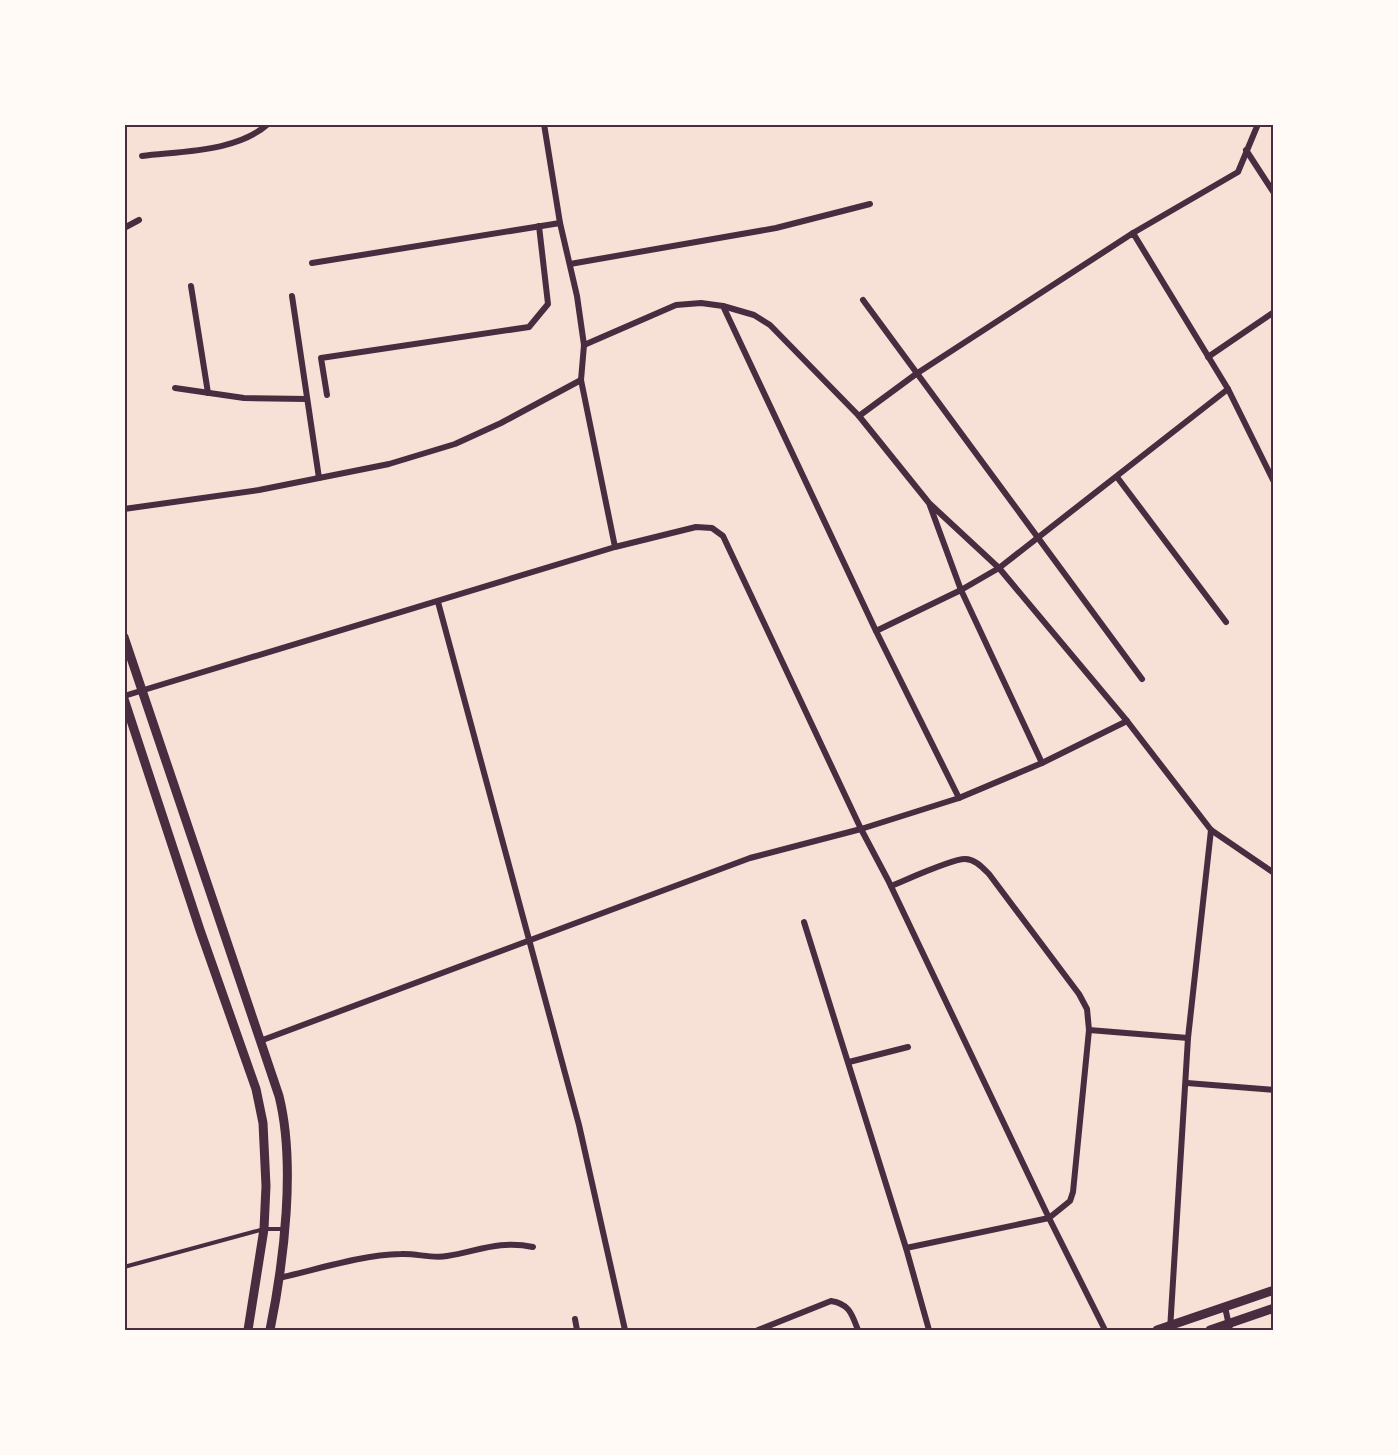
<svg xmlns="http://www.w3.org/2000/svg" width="1398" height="1455" font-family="Inter,sans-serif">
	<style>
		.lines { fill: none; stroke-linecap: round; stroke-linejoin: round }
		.service { stroke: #4a2c40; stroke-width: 4 }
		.minor { stroke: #4a2c40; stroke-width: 6 }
		.tertiary { stroke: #4a2c40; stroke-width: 9 }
		.neatline { fill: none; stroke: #4a2c40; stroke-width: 2 }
	</style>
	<rect width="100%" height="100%" fill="#f7e1d7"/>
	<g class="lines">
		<polyline class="service" points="124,1267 264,1229 284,1229"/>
		<g class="minor">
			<polyline points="1246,150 1274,193"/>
			<path d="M142,156c40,-5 95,-4 126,-32"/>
			<polyline points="124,228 139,220"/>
			<polyline points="1133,233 1238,172 1258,124"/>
			<polyline points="312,263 560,223"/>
			<polyline points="570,264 776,228 870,204"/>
			<polyline points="191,286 208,393"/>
			<polyline points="292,296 319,478"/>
			<polyline points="863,300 1142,679"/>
			<polyline points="723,306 754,315 770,325 859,416 916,374 1133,233 1228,389 999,568 1127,721 1211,830 1274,873"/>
			<polyline points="584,345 676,305 701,303 723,306 876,631 959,798"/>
			<polyline points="1208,357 1274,312"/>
			<polyline points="175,388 244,398 307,399"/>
			<polyline points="1228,389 1274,482"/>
			<polyline points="327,395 321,358 529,327 548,304 539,226"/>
			<polyline points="859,416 929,503 999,568 961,590 929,503"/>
			<polyline points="1117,477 1226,622"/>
			<polyline points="124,509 259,490 389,464 455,444 501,423 581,380"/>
			<polyline points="615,547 696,527 712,528 723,536 861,829 888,880 1049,1218 906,1248"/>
			<polyline points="438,602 579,1125 625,1330"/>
			<polyline points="876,631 961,590 1042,763"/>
			<polyline points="124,696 615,547 581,380 584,345 577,296 560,223 544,124"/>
			<path d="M891,886c15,-6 60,-27 74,-27 10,0 17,8 24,15l90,120 8,15 2,21 -16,162 -3,9 -21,17 56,112"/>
			<polyline points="804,922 906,1248 929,1330"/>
			<polyline points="1089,1030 1188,1038"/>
			<polyline points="260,1041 750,858 861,829 959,798 1042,763 1127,721"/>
			<polyline points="849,1062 908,1047"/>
			<polyline points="1187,1083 1274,1090"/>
			<path d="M279,1278c40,-9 81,-23 122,-24 15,-1 31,5 46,2 31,-5 53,-16 86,-9"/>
			<polyline points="1225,1307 1230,1330"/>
			<polyline points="575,1319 577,1330"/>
			<path d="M758,1330l73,-29c19,3 21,14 27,29"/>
			<polyline points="1170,1330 1188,1038 1211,830"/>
		</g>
		<g class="tertiary">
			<path d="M124,637l155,459c17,68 5,165 -9,234"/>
			<polyline points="124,699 200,930 256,1089 263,1123 266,1186 264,1229 248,1330"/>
			<polyline points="1157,1330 1274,1290"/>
			<polyline points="1210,1330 1274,1308"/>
		</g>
	</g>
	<rect width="1398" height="1455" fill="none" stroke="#fffaf5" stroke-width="252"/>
	<rect x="126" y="126" width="1146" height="1203" class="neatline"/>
</svg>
